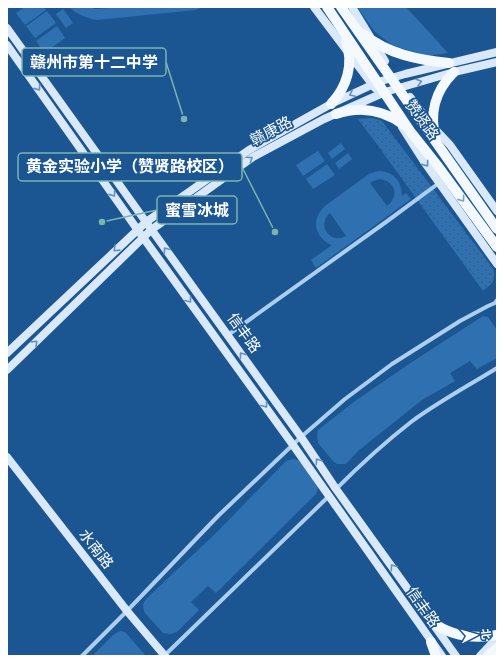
<svg xmlns="http://www.w3.org/2000/svg" width="504" height="663" font-family="Jost,'Noto Sans SC',sans-serif">
	<style>
		.grass { fill: url(#grass-dots) }
		.park { fill: #2f71b0; fill-rule: evenodd }
		.lines { fill: none; stroke-linecap: round; stroke-linejoin: round }
		.street { stroke: #acceef; stroke-width: 4 }
		.secondary { stroke: #d9e9fa; stroke-width: 8 }
		.primary { stroke: #f3f9ff; stroke-width: 10 }
		.oneway { stroke: #6791bc }
		.oneway2 { stroke: #7c9fc3 }
		.labels { text-anchor: middle; dominant-baseline: central; stroke-width: 3.5; stroke-linejoin: round; paint-order: stroke }
		.street-label { font-size: 15px; fill: #fff; stroke: #1b5692 }
		.leader { fill: none; stroke: #7bb4af; stroke-width: 1.5 }
		.callout-dot { fill: #7bb4af; stroke: #1b5692; stroke-width: 1.5 }
		.callout { fill: #1b5692; stroke: #7bb4af; stroke-width: 1.5 }
		.callout-label { font-size: 16px; text-anchor: middle; font-weight: bold; fill: #fff }
	</style>
	<defs>
		<pattern id="grass-dots" width="8" height="8" patternUnits="userSpaceOnUse"><rect width="8" height="8" fill="#2f71b0"/><path d="M2 2h.1M6 6h.1" fill="none" stroke="#405b74" stroke-width="1.8" stroke-linecap="round"/></pattern>
	</defs>
	<rect width="100%" height="100%" fill="#1b5692"/>
	<path class="grass" d="M373,118l9,3 112,149c1,13 -2,13 -11,21l-104,-144 -21,-28z"/>
	<g class="park">
		<polygon points="25,7 44,7 46,10 25,25 16,13"/>
		<path d="M69,7h19l8,2 24,-2h84l-9,3 -98,10c-11,-2 -20,-6 -28,-13z"/>
		<polygon points="357,7 406,7 448,53 426,56 392,45 375,32"/>
		<polygon points="63,9 73,23 66,28 56,14"/>
		<polygon points="47,11 56,23 35,38 26,26"/>
		<polygon points="57,26 65,38 44,53 36,41"/>
		<polygon points="341,143 345,149 332,159 328,153"/>
		<polygon points="318,151 325,161 303,176 296,165"/>
		<polygon points="348,153 352,159 339,169 335,163"/>
		<polygon points="327,164 335,175 313,189 306,179"/>
		<path d="M378,171c15,0 24,10 24,25l4,-3 5,6 -95,69 -5,-8 21,-15c-17,-7 -22,-25 -7,-39l44,-32zM379,179c16,1 21,17 8,27l-17,-23 3,-2zM330,213l16,23c-16,9 -30,-11 -16,-23z"/>
		<polygon points="483,316 488,317 497,330 497,358 477,369 470,361 450,373 455,381 422,400 358,451 346,464 337,464 333,461 318,443 317,435 318,430 355,401 412,362"/>
		<polygon points="293,459 298,460 302,464 316,483 318,488 316,494 216,593 208,586 191,602 199,610 177,632 170,634 163,633 144,612 143,604 146,599 216,533 286,461 289,460"/>
		<polygon points="120,631 125,632 146,656 92,656 113,635"/>
	</g>
	<g class="lines">
		<g class="street">
			<polyline points="228,335 386,222 439,183"/>
			<path d="M335,490c24,-24 49,-47 76,-68 27,-20 57,-36 86,-54"/>
			<polyline points="82,656 127,611 218,516 301,437 345,399 392,364 460,321 488,306 495,303 497,300"/>
			<polyline points="164,656 329,496"/>
		</g>
		<g class="secondary">
			<polyline points="314,7 375,88"/>
			<polyline points="352,7 385,61"/>
			<polyline points="7,28 146,222 301,437 336,489 456,656"/>
			<polyline points="7,45 137,229 293,445 442,656"/>
			<polyline points="410,97 433,127 450,145 497,211"/>
			<polyline points="402,127 425,163 497,264"/>
			<polyline points="7,353 146,222 249,150 331,104 378,82 405,74 497,52"/>
			<polyline points="7,370 151,230 253,157 324,119 385,92 454,72 497,62"/>
			<polyline points="7,457 127,611 165,656"/>
			<polyline points="480,656 497,638"/>
		</g>
		<g class="primary">
			<polyline points="327,7 410,131 437,165 497,247"/>
			<polyline points="341,7 497,229"/>
			<path d="M363,34c25,20 55,26 86,29"/>
			<path d="M331,104c16,-17 23,-40 15,-63"/>
			<path d="M336,114c24,-8 48,-4 68,11"/>
			<path d="M436,141c-7,-27 -2,-49 18,-69"/>
			<path d="M432,622c19,14 42,17 65,13"/>
			<polyline points="431,642 436,656"/>
			<polyline points="488,656 497,648"/>
		</g>
	</g>
	<defs><path id="oneway-chevron" d="M-2-3.5L2.5 0L-2 3.5" fill="none" stroke-width="1.6" stroke-linecap="round" stroke-linejoin="round"/></defs>
	<g class="oneway">
		<use href="#oneway-chevron" transform="translate(419 82) rotate(-16)"/>
		<use href="#oneway-chevron" transform="translate(38 88) rotate(55)"/>
		<use href="#oneway-chevron" transform="translate(352 94) rotate(155)"/>
		<use href="#oneway-chevron" transform="translate(250 159) rotate(-34)"/>
		<use href="#oneway-chevron" transform="translate(426 164) rotate(55)"/>
		<use href="#oneway-chevron" transform="translate(113 194) rotate(55)"/>
		<use href="#oneway-chevron" transform="translate(116 249) rotate(136)"/>
		<use href="#oneway-chevron" transform="translate(166 250) rotate(-126)"/>
		<use href="#oneway-chevron" transform="translate(189 300) rotate(54)"/>
		<use href="#oneway-chevron" transform="translate(35 343) rotate(-44)"/>
		<use href="#oneway-chevron" transform="translate(242 355) rotate(-126)"/>
		<use href="#oneway-chevron" transform="translate(265 405) rotate(54)"/>
		<use href="#oneway-chevron" transform="translate(318 461) rotate(-124)"/>
		<use href="#oneway-chevron" transform="translate(393 567) rotate(-126)"/>
	</g>
	<use class="oneway2" href="#oneway-chevron" transform="translate(462 199) rotate(54)"/>
	<g class="labels">
		<g class="street-label">
			<text transform="translate(422 120) rotate(54)">赞贤路</text>
			<text transform="translate(271 131) rotate(-28)">赣康路</text>
			<text transform="translate(244 333) rotate(54)">信丰路</text>
			<text transform="translate(96 549) rotate(52)">水南路</text>
			<text transform="translate(423 607) rotate(55)">信丰路</text>
		</g>
	</g>
	<path class="leader" d="M184 119L166 62M275 232L242 167M102 222L157 210"/>
	<g class="callout-dot">
		<circle cx="184" cy="119" r="4"/>
		<circle cx="275" cy="232" r="4"/>
		<circle cx="102" cy="222" r="4"/>
	</g>
	<g class="callout">
		<rect x="22" y="48" width="144" height="28" rx="4"/>
		<rect x="18" y="153" width="224" height="28" rx="4"/>
		<rect x="157" y="196" width="80" height="28" rx="4"/>
	</g>
	<g class="callout-label">
		<text x="94" y="68">赣州市第十二中学</text>
		<text x="130" y="172">黄金实验小学（赞贤路校区）</text>
		<text x="197" y="216">蜜雪冰城</text>
	</g>
	<rect width="504" height="663" fill="none" stroke="#ffffff" stroke-width="16"/>
	<g transform="translate(476 635) rotate(84)" stroke="#1b5692" stroke-width="3" paint-order="stroke">
	<path d="M0-3L7 15L0 10L-7 15Z" fill="#ffffff"/>
	<text y="-6" font-size="11" font-weight="bold" text-anchor="middle" fill="#ffffff">北</text>
	</g>
</svg>
